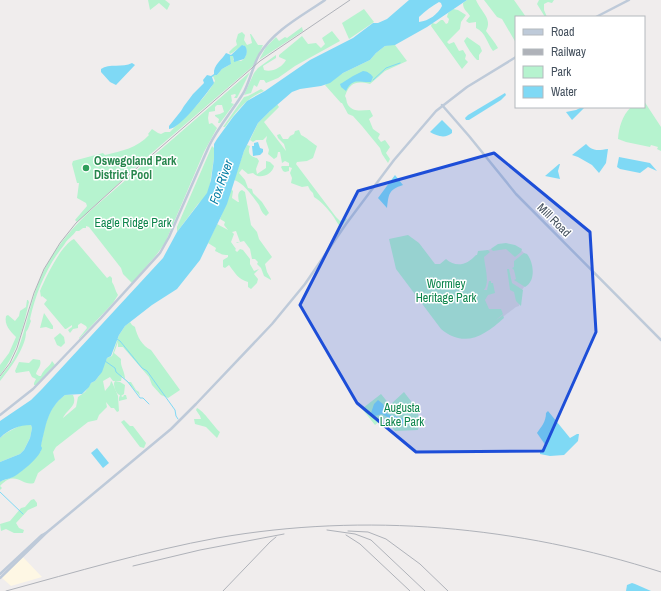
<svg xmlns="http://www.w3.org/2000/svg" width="661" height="591" font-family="'Archivo Narrow',sans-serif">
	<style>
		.commercial { fill: #fef7e4 }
		.education { fill: #e1dedf }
		.green { fill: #b6f3cf }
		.water { fill: #7fd9f5; fill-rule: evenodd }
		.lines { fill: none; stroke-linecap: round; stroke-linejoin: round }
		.stream { stroke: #7fd9f5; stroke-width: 1 }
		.secondary { stroke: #becad9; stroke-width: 2.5 }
		.rail { stroke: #afb2b9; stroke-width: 1 }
		.marked { fill: #1d4ed8; fill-opacity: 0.2; stroke: #1d4ed8; stroke-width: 3; stroke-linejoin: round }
		.leisure-dot { fill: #2e9e5b; stroke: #fff; stroke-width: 1.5 }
		.labels { text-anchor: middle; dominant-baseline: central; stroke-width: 3; stroke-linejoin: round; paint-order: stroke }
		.leisure-label { font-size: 12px; font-weight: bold; fill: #27864d; stroke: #fff; text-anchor: start }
		.street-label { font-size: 12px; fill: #44505d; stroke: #fff }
		.park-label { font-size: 12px; fill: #0d854c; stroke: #fff }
		.water-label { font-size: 13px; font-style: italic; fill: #027da3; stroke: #fff }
	</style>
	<rect width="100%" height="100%" fill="#f0eded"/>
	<polygon class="commercial" points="23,557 42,577 11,586 2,578"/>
	<polygon class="education" points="496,247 521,250 525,254 528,281 522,290 519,306 516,307 496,322 487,311 484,298 475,282 483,252"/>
	<g class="green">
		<polygon points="148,0 165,0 170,4 167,10 159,3 150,10"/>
		<path d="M467,0h9c5,12 17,19 10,31 4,6 9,11 12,17l-5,3c-6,-8 -7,-18 -17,-23v-6l-7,1 -3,-2 4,-5c-3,-5 -7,-6 -7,-13z"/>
		<polygon points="484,0 514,0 526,17 516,17 516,43 502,19 497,17"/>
		<polygon points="539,0 554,0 552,3 548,2 544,4 544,10 547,17 545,17 537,4"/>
		<polygon points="364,9 374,22 349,39 342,23"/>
		<polygon points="453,9 458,10 466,15 461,22 460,29 447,42 449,44 454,42 459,51 463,50 466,55 465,59 468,62 462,69 431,26 432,23 436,24 441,20 443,20 446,24 448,23 449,19 447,17 448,13"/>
		<polygon points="302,27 303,31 259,60 266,47 276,37 279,41 285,37 287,38"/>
		<path d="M332,31l8,10 -45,25 -17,12 -12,5 -2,-3h-4l-3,7 -3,-2 -3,8 -7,2 10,-22 4,-5 18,-13v3l-13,8 1,4c7,3 19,-3 22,-10l-7,-3v-2l23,-19 6,8 8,-1 5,5 4,-4 -3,-6z"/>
		<path d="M242,32l3,3 -1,5 3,5 5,-2 -2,-9h1l7,11h5l-10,21 -107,92 -69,64 -2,-2 12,-14 -1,-3 -9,-5 2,-15h-2l-5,-19 1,-3 30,-8 2,2c17,-4 32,-7 44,-20l-1,-1 4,-5 6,4 3,1 4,-2h5c15,-16 34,-31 45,-51l-2,-5 2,-1h2l5,-6 9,-5 -1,-8h3v4l8,1 3,-2c3,-5 4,-10 -1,-14l-11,8 -2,1 -1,-2 4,-4 4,-3 -1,-4 2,-7z"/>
		<path d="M467,37l13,9 2,5 -3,4v5h-2c-5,-5 -10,-13 -13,-19z"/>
		<path d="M390,45h5l12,16 -22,10 -15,13c-13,-3 -20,-2 -25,12 2,3 1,6 3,9 6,8 14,5 22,5l3,6 -4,3 4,10 7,5 -2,4 3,4 4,-2 5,7 -4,6 4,6 -2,4 -6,-9 -2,-6 -18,-22 -9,-10 -5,-2 -6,-11h-1l-16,-18 18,-12 27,-13 6,-7 9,-7z"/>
		<path d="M250,72l-13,26h-3l2,-3 -1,-1 -4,1 1,6 -1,2 3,1 -14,19h-2l1,-4 -4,-3v-1l5,-1 4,-2 -2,-7h-5l-2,2v4l-6,1 -1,6 1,6 3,-1 5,5 -13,24 -39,91 -8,11 -25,29 -9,-9 -2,-6 -32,-41 -3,-1v2h-3l-4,3h-3c-3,5 -9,8 -12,14 -17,21 -28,47 -34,74l1,2 -3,8 -2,3c0,15 -16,37 -26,49v-4c4,-5 9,-11 13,-17 12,-23 15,-51 25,-76 12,-32 35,-58 60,-80z"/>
		<path d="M261,89l3,2c-18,7 -28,21 -39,36h-2l21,-30 4,-1z"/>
		<path d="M644,101l17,26v24l-4,-2 1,-2 -7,-2 -1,2 -24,-5 -8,-3c1,-12 4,-23 13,-32h13z"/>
		<path d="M277,104l2,3 -15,15 22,29 -2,-7 -6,-6 -1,-3 3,-1 3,5h5l2,-3 4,-2 1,-3 4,-1 2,5c5,2 11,8 16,11l-4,12 -6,3 -10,1 -1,2 40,53 4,4 5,-3 2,1 -6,8c-3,-2 -5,-7 -8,-11 -5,-7 -12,-15 -19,-19l-1,-4 -3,-3 -2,-4 -6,1 -11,-4 1,-5 -2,-5 2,-5 -3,-1v4l-4,1 -2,-1 -2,-4 1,-1h7v-3l-4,-2 -3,2 -2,-11h-2l-1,5 -3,2 -6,-5 1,-4 -3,-9 1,-5 -4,4h-7l-3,2 -3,-2 8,-17z"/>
		<path d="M247,145l3,1c-3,7 0,11 7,12l2,3 -3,8 1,5 9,-6v-7l4,1 4,4c-2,9 -15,14 -21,7l-5,1 -6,-5 -3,4 6,7 3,8 4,1 1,4 9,9 7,11 -3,3c-4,-3 -5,-6 -7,-11 -6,-8 -15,-22 -25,-25l10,-29z"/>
		<polygon points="212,146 214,148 214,158 209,190 205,198 198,204 177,232 177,227"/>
		<path d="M231,189l2,2 -1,7 6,4h1c-1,-5 -2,-10 3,-12l3,2 6,33 6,7 2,7 13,18 -7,7 2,8 4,7v1l-7,-4 -3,-8 -4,-4 1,-2 -3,-3h-3l-2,-10 -6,-8 -8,2 1,-1h3l-4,-11 -4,1 2,2 -3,8 5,7 -1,1 2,2 3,-3 3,1 7,9v5l4,7 5,-2 -5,5 4,5 -1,4 -6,6 -3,-2v-5c-10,-3 -13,-9 -19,-17l-4,3 -2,-1v-7l5,-3v-2c-7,0 -6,-1 -13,-4l1,-3 -8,-5 9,-19 11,6 -4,-5 1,-3 -5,-3z"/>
		<path d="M408,235l11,8 16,21h5l6,-5c10,9 21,6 30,-4h1l1,-4 10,-1 2,2 -6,5c1,11 6,25 0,33h3l2,-9h2v2h2l2,10 -7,2 -3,5 4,9h12l2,5 -8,7 8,-6 1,3c-19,17 -39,31 -63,11l-45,-60 -7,-30z"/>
		<path d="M74,239l33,39 3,-2 2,2v4c3,4 3,9 6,13l-5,8 -34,36v-1l8,-10 -1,-2 -5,-3 -3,2v3l-5,1 -3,4 -2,-3 4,-3v-2l-6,4h-1l-21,-25 3,-4 -5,-4 -1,1 -1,-6c6,-14 21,-46 34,-52z"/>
		<polygon points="506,243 515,245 522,249 521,252 515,257 506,249 493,251 491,249 492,248 498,244"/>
		<path d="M524,253l3,1c7,9 9,27 -2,33l-11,-7 2,-1 -2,-9 -2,-2 2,-1v-6z"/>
		<polygon points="507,269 509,269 512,283 523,290 521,306 516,301 514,292 510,290"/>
		<path d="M27,300h1l1,2c-6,26 -12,52 -29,73v-10l9,-12 7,-16c-6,-6 -12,-12 -10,-21l2,-1 7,6 4,-5 1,-5 6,-4z"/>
		<polygon points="44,313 53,326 53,329 51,329 46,327 40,328"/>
		<path d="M130,322l2,3 3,2c2,9 7,19 16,23l29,40 -12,8 -7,-3 -9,-10 -3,-8 -26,-30h-5v-5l-4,11 7,6c-1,8 4,12 4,20l3,3h3l5,8 3,2 1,4 -18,-20 -1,5h-8l-3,-4 -7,4 2,10 5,-6 1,-4 1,1 6,14 1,15 -2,1 -3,-4h-3l-5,-6 1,5 -8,8 -2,5 -9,2 -32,25 -3,5 2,8 -17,13 -4,10c-12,4 -18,-14 -34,3l2,2 -2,2v-8l1,-1c18,-4 28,-17 40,-30 -1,-6 1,-10 2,-16 3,-16 8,-30 22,-40h8c5,11 -6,14 -10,23l13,-11 2,-10 7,-5 6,-9 4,-2 4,-5 8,-18 5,-2 7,-21 6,-9z"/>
		<polygon points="60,333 64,337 65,343 61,347 57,345 54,338"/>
		<path d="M33,359l7,1c2,6 -3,9 -4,14l3,2h2c3,-8 9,-9 11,-15l3,4 -19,20h-2v-2l2,-4 -4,-2 -3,-6 -13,2 -1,-2 4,-9 10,1z"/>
		<path d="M115,381l5,1 5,3 -1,9 -3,2 2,1 1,-2h2l1,4 -8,2v-3l1,-3c-4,-1 -6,-7 -6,-12z"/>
		<path d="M404,392c10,13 18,21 14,38l-23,1 -9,-11 -3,-2 -8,7 -12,-15v-2l18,-14 9,11z"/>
		<path d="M197,408c7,3 17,19 23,24l-3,6 -11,-11 -11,-3 -1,-5h7l-1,-3 -4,-6z"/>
		<polygon points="124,420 130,426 133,426 146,443 144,448 140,447 121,422"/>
		<polygon points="23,424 31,425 32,428 30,438 24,450 20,454 0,462 0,438 6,433"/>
		<polygon points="34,499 37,503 37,506 28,510 16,523 19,528 24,530 23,533 14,533 6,529 1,531 0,524 10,521 21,508 25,507 31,500"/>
	</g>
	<g class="water">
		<path d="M409,0h58l-40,27 -32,18 -10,1 -9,7 -6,7 -27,13 -13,10 -9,3 -21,3 -8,3 -22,19 -12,12 -14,28 -17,53 -27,56 -23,29 -25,16 -27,21 -6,9 -8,21 -4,2 -5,14 -7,9 -4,2 -2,4 -7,7 -17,1c-18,14 -19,30 -24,51l1,2c-2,9 -19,23 -27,28 -5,3 -11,3 -15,6v-20l20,-8 4,-4 6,-12 2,-10 -1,-3c-12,0 -22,4 -31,13v-17l31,-21 11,-11 121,-131 14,-26 30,-39 4,-13 3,-22v-14l3,-5 16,-22 14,-16 18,-10 45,-31 43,-22 20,-15h5l9,-4zM439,2l2,1 1,3c-4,8 -13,15 -23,16v-5c6,-6 13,-11 20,-15z"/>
		<path d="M242,45l3,1c3,4 2,9 -1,13l-10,3 -1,-6h-3l1,8 -9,5 -5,6h-2l-3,2 2,6c-7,10 -34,46 -45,46v-3l12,-15 3,-5 9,-12 11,-11 -1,-3 4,-5 4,1 3,-2c-1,-9 8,-14 12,-21l5,2z"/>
		<path d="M132,63l3,2 -19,20 -6,-3 -9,-10v-3c8,-6 22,-1 31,-6z"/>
		<path d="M363,71c4,0 8,3 10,6l-2,5c-12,1 -18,-5 -25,9l-5,-4 -1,-3 2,-1 11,-7z"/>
		<polygon points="505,93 506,95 501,100 469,120 466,120 465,118 468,115"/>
		<polygon points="582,107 584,108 572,120 566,112 576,110"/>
		<path d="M442,120l10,10v3c-7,6 -15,3 -22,-1z"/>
		<polygon points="258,142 260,148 263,149 263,152 260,155 253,156 252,146 254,146 254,143"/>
		<path d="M586,144c7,8 13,6 22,5l-2,14 -7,10 -7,-8 -14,-8 -6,-2z"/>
		<polygon points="619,157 650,163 657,171 648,167 640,173 620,169 617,167"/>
		<polygon points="559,164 560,164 558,171 560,179 545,176"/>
		<path d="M395,175l8,10c-15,5 -14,9 -16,23l-9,-10z"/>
		<polygon points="378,400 383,404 387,414 404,419 403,424 398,425 394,421 382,414 375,416 372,415 371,413 374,404"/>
		<path d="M548,411l22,27 7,-4h2l-1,7 -14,14 -14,1 -10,-2v-3l6,-5 -9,-13c4,-6 9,-11 9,-20z"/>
		<polygon points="97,448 109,463 103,468 91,453"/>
		<polygon points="632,583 635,584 651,591 626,591 627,585"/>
	</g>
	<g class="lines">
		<g class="stream">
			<polyline points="373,80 386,68 400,63"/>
			<polyline points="117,339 120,341 142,368 147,371 175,410 176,416 178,419"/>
			<polyline points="105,361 115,368 116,372 128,382 140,398 143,398 149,404"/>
			<polyline points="0,492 23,514"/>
		</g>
		<g class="secondary">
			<polyline points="596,17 629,0"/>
			<polyline points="442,105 469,136 516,194 661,340"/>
			<path d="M0,415l33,-26 68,-71 59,-65 9,-16 40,-91c9,-19 24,-36 35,-54 6,-12 9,-26 15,-37 15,-25 43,-39 66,-55"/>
			<polyline points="0,574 42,535 46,533 171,429 196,404 272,324 305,284 346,224 394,160 436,111 467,87 516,57"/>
			<polyline points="0,578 46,533"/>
		</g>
		<g class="rail">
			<polyline points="0,376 10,363 17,348 34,293 44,269 60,243 76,223 123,180 260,61 350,0"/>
			<polyline points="327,530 355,534 371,540 425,591"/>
			<polyline points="348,531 368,532 386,539 420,564 448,591"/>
			<polyline points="346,535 360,544 410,591"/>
			<polyline points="133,566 200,550 284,534"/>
			<path d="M6,591c70,-19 140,-40 211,-53 149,-26 301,-12 444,34"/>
			<polyline points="223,591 270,542 276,537"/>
		</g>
	</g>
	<path class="marked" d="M494,153l96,79 6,100 -53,119 -127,1 -59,-49 -57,-98 58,-114z"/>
	<circle class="leisure-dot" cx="86" cy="168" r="4"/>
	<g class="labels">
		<g class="leisure-label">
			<text x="94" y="161">Oswegoland Park<tspan x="94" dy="14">District Pool</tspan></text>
		</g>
		<g class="street-label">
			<text transform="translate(554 220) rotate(45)">Mill Road</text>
		</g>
		<g class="park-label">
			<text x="133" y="223">Eagle Ridge Park</text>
			<text x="446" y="284">Wormley<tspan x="446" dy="14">Heritage Park</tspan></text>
			<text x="402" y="408">Augusta<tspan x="402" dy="14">Lake Park</tspan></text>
		</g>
		<g class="water-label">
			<text transform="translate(221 182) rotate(-70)">Fox River</text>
		</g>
	</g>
	<rect x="515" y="16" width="130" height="92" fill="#ffffff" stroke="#b4b9be"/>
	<rect x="523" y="29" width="20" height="6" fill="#becad9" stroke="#b4b9be"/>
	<text x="551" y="36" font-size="12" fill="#44505d">Road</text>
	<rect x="523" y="49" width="20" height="6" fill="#afb2b9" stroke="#b4b9be"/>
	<text x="551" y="56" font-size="12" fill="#44505d">Railway</text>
	<rect x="523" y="66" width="20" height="12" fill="#b6f3cf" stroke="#b4b9be"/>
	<text x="551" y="76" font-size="12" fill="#44505d">Park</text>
	<rect x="523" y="86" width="20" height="12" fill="#7fd9f5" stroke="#b4b9be"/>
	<text x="551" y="96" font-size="12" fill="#44505d">Water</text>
</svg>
